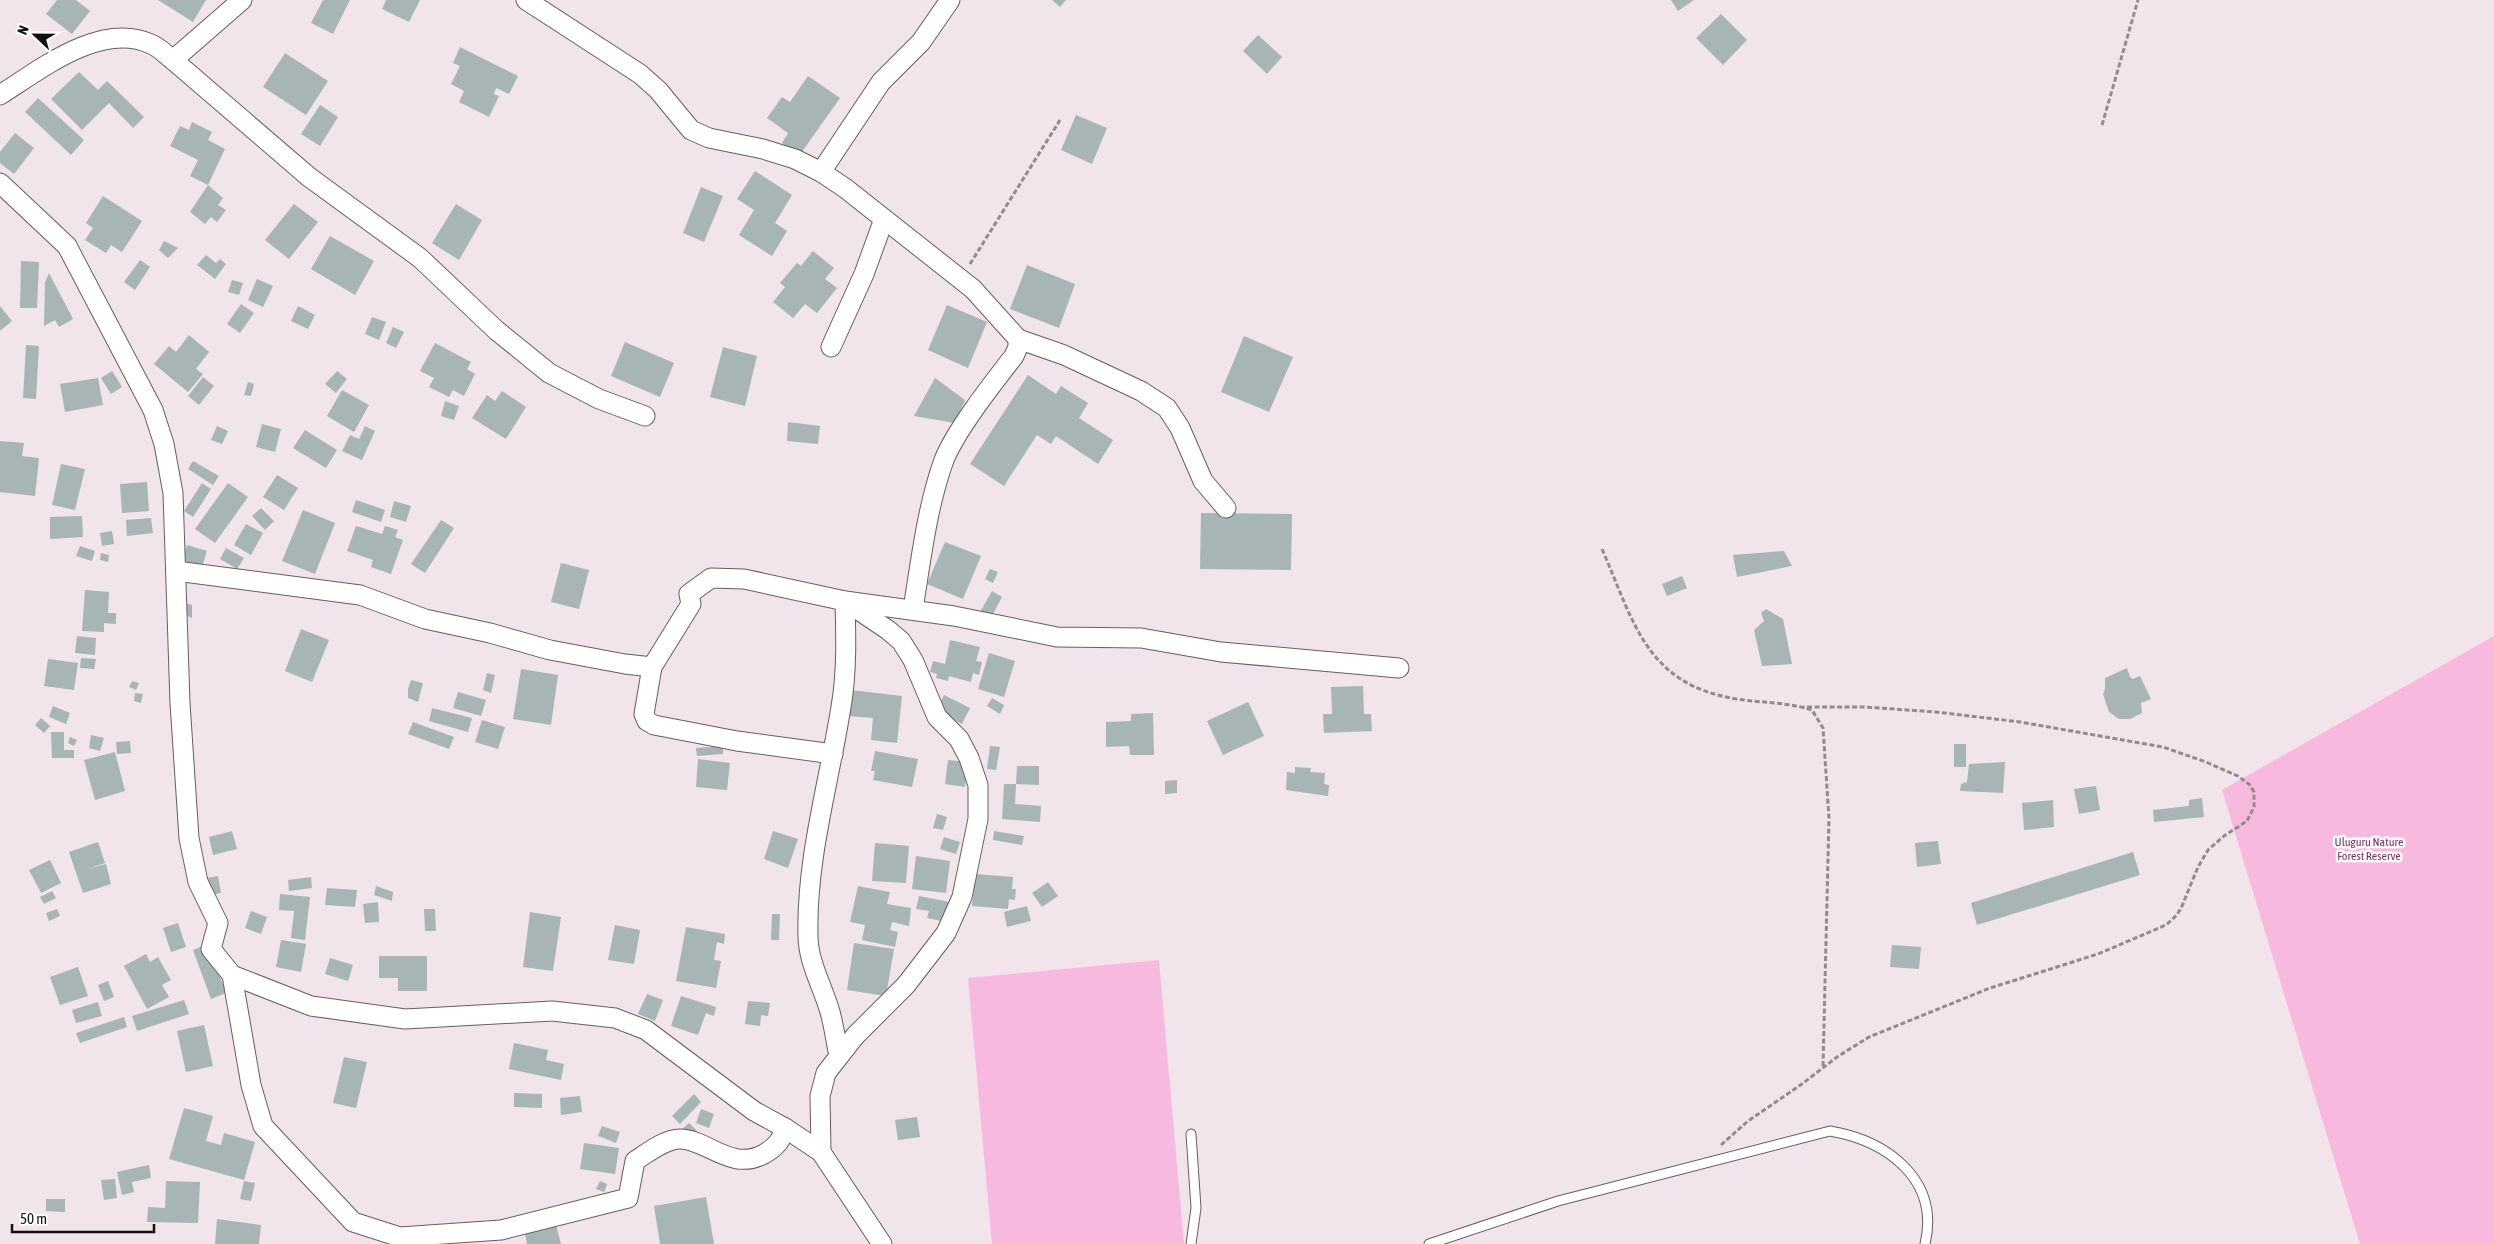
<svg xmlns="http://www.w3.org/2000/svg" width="2494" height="1244" font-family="'Asap Condensed',sans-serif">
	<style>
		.green { fill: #f8b9df }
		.building { fill: #a7b5b4 }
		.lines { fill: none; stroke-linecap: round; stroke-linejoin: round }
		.lane-casing { stroke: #675d63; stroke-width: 11 }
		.street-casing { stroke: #675d63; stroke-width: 21 }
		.path { stroke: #938a8f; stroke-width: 3; stroke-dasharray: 5 2.5; stroke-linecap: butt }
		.lane { stroke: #fff; stroke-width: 9 }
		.street { stroke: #fff; stroke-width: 19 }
		.labels { text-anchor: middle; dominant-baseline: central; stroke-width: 5; stroke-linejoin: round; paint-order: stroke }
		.park-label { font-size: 12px; fill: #832a67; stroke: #fff }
	</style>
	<rect width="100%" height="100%" fill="#f1e4eb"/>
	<g class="green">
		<polygon points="2494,636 2494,1244 2360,1244 2222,790"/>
		<polygon points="1159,960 1184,1244 992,1244 968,978"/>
	</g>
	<g class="building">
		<polygon points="57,0 76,0 90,11 72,34 46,14"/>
		<polygon points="158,0 206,0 193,22"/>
		<polygon points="323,0 350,0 333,34 311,23"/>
		<polygon points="386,0 420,0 409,22 382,9"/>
		<polygon points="1052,0 1066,0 1060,7"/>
		<polygon points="1671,0 1694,0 1678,11"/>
		<polygon points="1721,14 1747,40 1723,65 1696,38"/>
		<polygon points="1258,35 1282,57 1267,74 1243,51"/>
		<polygon points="460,47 518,76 509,94 496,88 494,94 499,96 489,117 459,102 464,91 451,84 460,66 453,63"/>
		<polygon points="285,53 328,81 306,115 263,87"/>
		<polygon points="79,72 98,90 107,81 144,117 133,128 109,103 82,130 51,99"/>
		<polygon points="808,76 840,98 799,156 782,143 788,133 767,118 782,97 790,102"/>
		<polygon points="38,98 84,140 71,155 25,112"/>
		<polygon points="320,105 338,117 320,146 301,134"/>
		<polygon points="1076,115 1107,128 1092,164 1061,150"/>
		<polygon points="192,122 212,132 208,140 225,149 208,185 190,176 198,160 170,146 180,126 189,130"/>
		<polygon points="15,133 34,148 14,174 0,163 0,152"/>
		<polygon points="755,171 792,195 775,223 787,231 772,256 739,235 754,210 737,199"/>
		<polygon points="208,185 223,198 218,205 226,210 217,222 211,217 205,224 190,212"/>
		<polygon points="701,187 723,196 704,242 683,233"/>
		<polygon points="103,196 142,221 122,252 111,245 106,253 85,240 93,228 86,223"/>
		<polygon points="294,204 318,222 289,259 265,240"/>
		<polygon points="456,204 482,220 459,260 432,243"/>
		<polygon points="330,236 374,261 355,295 311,269"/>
		<polygon points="164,241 178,248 168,258 159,250"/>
		<polygon points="813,251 834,268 825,279 837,288 817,313 805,304 793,318 773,302 785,287 780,283 797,263 801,266"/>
		<polygon points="206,255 216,263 220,259 226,264 215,279 197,265"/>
		<polygon points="140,260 150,267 135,290 124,282"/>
		<polygon points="21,261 39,262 37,308 20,308"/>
		<polygon points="1027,265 1075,284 1059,328 1010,309"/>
		<polygon points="49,273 73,319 59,327 55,320 44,326 45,283"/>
		<polygon points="257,279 273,286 263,307 248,300"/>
		<polygon points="232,280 243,283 239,295 228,292"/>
		<polygon points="241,304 254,313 240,333 227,324"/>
		<polygon points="947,305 987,322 968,368 928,350"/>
		<polygon points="0,306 12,321 0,331"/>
		<polygon points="298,306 315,315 308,329 291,321"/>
		<polygon points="372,317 386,322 379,340 365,334"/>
		<polygon points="393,327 404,332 396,348 386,343"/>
		<polygon points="189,335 209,352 196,369 203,374 188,392 154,364 169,346 176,352"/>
		<polygon points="1244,336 1293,357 1269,412 1221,392"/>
		<polygon points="625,342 674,363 660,397 611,376"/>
		<polygon points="435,343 471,362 467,369 475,374 464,396 453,390 449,397 429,387 434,378 420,371"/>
		<polygon points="26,345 39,346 36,399 23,398"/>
		<polygon points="723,347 757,356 745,406 710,397"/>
		<polygon points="112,371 122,387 111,394 101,378"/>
		<polygon points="337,371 347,379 336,393 325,384"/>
		<polygon points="1028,375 1056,394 1061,386 1088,403 1079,418 1113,440 1098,464 1056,436 1051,444 1037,435 1004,486 970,464"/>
		<polygon points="203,377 214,386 199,405 188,396"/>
		<polygon points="98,378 103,405 65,412 60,384"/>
		<polygon points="935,378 965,400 955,423 914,416"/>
		<polygon points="248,382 254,384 251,396 244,395"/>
		<polygon points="342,390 369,405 354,432 327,416"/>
		<polygon points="502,391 526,407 506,439 472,418 487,395 495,401"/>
		<polygon points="445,401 459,406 454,420 441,416"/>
		<polygon points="788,422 820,426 818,444 787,441"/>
		<polygon points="262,424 281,429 275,452 256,447"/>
		<polygon points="217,426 228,431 222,444 211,440"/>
		<polygon points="365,426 375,431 362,460 342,451 350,435 359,439"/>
		<polygon points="305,430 337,450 326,468 293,448"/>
		<polygon points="0,441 24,443 22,456 39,458 35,496 0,492"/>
		<polygon points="193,461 219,476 213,485 188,469"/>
		<polygon points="61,464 85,469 75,510 52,505"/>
		<polygon points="277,475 298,488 284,510 263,497"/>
		<polygon points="147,482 149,511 122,513 120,484"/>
		<polygon points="202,483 211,489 193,517 184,511"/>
		<polygon points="228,483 248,497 215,543 195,529"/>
		<polygon points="356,500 385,510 381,522 352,512"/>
		<polygon points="394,501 411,506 406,522 390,517"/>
		<polygon points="261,508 274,521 265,530 252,516"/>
		<polygon points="303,510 335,523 315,574 282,561"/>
		<polygon points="1201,513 1292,514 1291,570 1200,569"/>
		<polygon points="82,516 83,537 50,539 50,517"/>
		<polygon points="151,518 153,533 127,536 126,520"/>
		<polygon points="441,520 454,528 425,573 411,564"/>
		<polygon points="246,524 263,533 251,555 234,545"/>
		<polygon points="356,526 382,534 385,526 398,530 395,537 403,540 391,574 371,567 373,560 347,551"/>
		<polygon points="112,531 114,544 102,546 100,533"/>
		<polygon points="945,542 981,556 963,599 927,584"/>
		<polygon points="187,545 207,551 202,567 182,560"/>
		<polygon points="80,546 95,551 92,561 76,556"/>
		<polygon points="226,548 244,558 237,569 220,559"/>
		<polygon points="1784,551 1792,566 1737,577 1733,555"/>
		<polygon points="101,553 109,555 108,562 100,560"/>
		<polygon points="561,563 589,570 579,609 551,602"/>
		<polygon points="990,569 998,572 993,583 985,579"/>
		<polygon points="1682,576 1687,588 1667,596 1662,584"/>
		<polygon points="85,590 109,592 108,613 116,613 116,624 104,623 104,632 82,631"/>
		<polygon points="992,591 1002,597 991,618 980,612"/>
		<polygon points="185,603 192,605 192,618 185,615"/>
		<polygon points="1766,609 1783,619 1792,664 1762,666 1754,630 1764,621 1761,613"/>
		<polygon points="301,629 329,640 312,682 285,671"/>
		<polygon points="77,636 96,638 95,655 75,653"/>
		<polygon points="950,640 980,647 976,661 982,662 979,675 973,673 971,682 949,676 948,681 936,678 937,674 930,672 933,661 945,664"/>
		<polygon points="989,653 1015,661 1004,697 978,689"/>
		<polygon points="81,658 96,659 94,669 80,668"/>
		<polygon points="48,659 78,663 74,690 44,686"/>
		<polygon points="2127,668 2130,677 2133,679 2140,676 2151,699 2141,703 2142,713 2130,719 2119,719 2109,712 2103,694 2105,689 2105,678"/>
		<polygon points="521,669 558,675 551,725 513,719"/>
		<polygon points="487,673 495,675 491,693 483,690"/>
		<polygon points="411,680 423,683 418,702 408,698 408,689"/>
		<polygon points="132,681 139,683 136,690 129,687"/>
		<polygon points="1363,686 1364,714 1371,714 1372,731 1324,733 1323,714 1332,714 1331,687"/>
		<polygon points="850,690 902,696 897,743 871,740 873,718 847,716"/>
		<polygon points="458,692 486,700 481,716 453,708"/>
		<polygon points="135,693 143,694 141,703 134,701"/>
		<polygon points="944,695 970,708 962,724 936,711"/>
		<polygon points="992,698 1004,705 1000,714 987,706"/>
		<polygon points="1248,702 1264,736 1223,755 1207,721"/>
		<polygon points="53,706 70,713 66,724 49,717"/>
		<polygon points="432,708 472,718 468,732 429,721"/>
		<polygon points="1153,713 1154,755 1130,755 1129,746 1106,747 1106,722 1131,721 1131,714"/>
		<polygon points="41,718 50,726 44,733 35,725"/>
		<polygon points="482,720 505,727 498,749 475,742"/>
		<polygon points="413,722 454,737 449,749 408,734"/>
		<polygon points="51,732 64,732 64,750 74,750 74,758 52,758"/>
		<polygon points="91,735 104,738 100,751 89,748"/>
		<polygon points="70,737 77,740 74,746 68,743"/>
		<polygon points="130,741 131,753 117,754 116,742"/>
		<rect x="1954" y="744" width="12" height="23"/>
		<polygon points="723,746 723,754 697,756 696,748"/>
		<polygon points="990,746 1000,747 996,770 987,769"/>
		<polygon points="875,751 918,759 912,787 873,780 875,771 871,771"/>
		<polygon points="115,752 125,791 95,800 84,760"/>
		<polygon points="698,759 730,763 727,790 696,787"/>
		<polygon points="948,760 968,762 965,787 945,784"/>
		<polygon points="2005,762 2003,793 1960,791 1961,784 1967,782 1969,764"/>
		<polygon points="1017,766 1039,766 1039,785 1016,784 1015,804 1041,806 1040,822 1002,819 1004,784 1016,784"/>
		<polygon points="1295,767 1311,768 1310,772 1325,773 1324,784 1329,785 1328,796 1286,790 1287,772 1295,773"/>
		<polygon points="1177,780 1177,793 1165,794 1165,781"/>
		<polygon points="2096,786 2100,810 2079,814 2074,789"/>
		<polygon points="2202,798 2204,817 2154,822 2153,810 2189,806 2189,800"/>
		<polygon points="2053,800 2054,827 2024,830 2022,803"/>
		<polygon points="937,814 947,817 943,830 933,828"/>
		<polygon points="232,831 237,849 213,855 209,837"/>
		<polygon points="773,831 798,839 788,868 764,859"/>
		<polygon points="994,831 1024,836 1022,845 993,840"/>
		<polygon points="944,837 960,842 956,854 940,849"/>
		<polygon points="1938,841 1941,864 1917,867 1915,843"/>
		<polygon points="98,842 105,863 88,869 106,864 111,884 83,893 69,852"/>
		<polygon points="875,843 909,846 906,883 872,881"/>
		<polygon points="2133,852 2140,875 1977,925 1971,903"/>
		<polygon points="916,856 950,861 946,893 912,889"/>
		<polygon points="50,860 61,883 41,893 29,870"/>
		<polygon points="975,874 1013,877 1012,889 1016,889 1015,900 1009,899 1008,909 972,906"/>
		<polygon points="218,876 221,893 211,895 207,878"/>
		<polygon points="311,877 312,888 289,891 288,880"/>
		<polygon points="1048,882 1058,896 1042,907 1032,893"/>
		<polygon points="376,886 393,892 392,901 374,895"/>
		<polygon points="858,886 890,892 887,904 911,908 909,926 892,922 890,930 898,932 895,947 862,940 865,925 850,922"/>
		<polygon points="327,888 357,890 355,907 325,905"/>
		<polygon points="52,891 56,898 44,904 40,897"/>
		<polygon points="280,894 310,897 305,940 291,938 294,911 279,910"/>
		<polygon points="919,896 950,902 946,922 927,918 929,911 916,909"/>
		<polygon points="378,902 379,922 365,923 363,904"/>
		<polygon points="1027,906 1031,921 1007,927 1004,912"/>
		<polygon points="57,909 60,916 49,921 46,913"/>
		<polygon points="424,909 435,909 436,931 425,931"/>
		<polygon points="251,911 267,917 261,934 245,928"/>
		<polygon points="530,912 561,917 553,971 523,967"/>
		<polygon points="772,914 780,914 779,940 771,940"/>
		<polygon points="178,923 186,947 171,952 163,928"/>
		<polygon points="615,925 640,930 634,964 608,960"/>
		<polygon points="686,927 725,934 724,944 717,942 714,960 721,961 716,988 676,981"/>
		<polygon points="281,940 306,944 301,972 276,967"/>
		<polygon points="854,943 894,949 886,996 847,990"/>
		<polygon points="208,944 226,993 211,999 193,950"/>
		<polygon points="1892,945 1921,947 1919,969 1890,967"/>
		<polygon points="146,954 150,962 158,957 171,980 162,985 169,997 147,1009 124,966"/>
		<polygon points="379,956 427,956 427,991 398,991 398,978 379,978"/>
		<polygon points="330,958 353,965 348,981 325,974"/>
		<polygon points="78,967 88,996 60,1005 50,977"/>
		<polygon points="108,981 114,997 104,1001 98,985"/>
		<polygon points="647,994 663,1000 655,1021 638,1014"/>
		<polygon points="681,996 716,1007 714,1016 706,1013 698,1035 671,1026"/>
		<polygon points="184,1000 189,1014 137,1031 132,1016"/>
		<polygon points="748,1001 770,1003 768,1016 761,1015 760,1026 745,1024"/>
		<polygon points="98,1002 102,1016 76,1023 72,1010"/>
		<polygon points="124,1017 127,1027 80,1043 76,1033"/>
		<polygon points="204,1025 213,1066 186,1072 177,1031"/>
		<polygon points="514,1043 548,1050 546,1060 564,1064 561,1080 509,1069"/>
		<polygon points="344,1057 367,1062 356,1108 333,1103"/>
		<polygon points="514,1093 542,1094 542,1108 514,1107"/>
		<polygon points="694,1094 701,1102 680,1124 672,1116"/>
		<polygon points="580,1096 582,1112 561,1115 560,1098"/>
		<polygon points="184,1108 213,1116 206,1141 221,1145 224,1133 255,1142 244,1180 169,1159"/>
		<polygon points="701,1109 714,1114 709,1128 696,1123"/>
		<polygon points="917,1117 920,1137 898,1140 895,1120"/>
		<polygon points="689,1123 697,1131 690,1139 681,1130"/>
		<polygon points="602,1126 620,1132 616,1143 598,1136"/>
		<polygon points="584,1143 619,1148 615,1174 580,1169"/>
		<polygon points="149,1165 151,1178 132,1182 134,1192 122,1195 117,1172"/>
		<polygon points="115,1179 117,1198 104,1200 101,1180"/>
		<polygon points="166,1181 200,1182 198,1223 147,1222 148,1207 165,1208"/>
		<polygon points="244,1181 255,1183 251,1201 240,1199"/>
		<polygon points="600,1181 607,1184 604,1192 596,1189"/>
		<polygon points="706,1197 714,1244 660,1244 654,1206"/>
		<polygon points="46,1199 65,1199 65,1212 46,1211"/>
		<polygon points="217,1219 261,1225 259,1244 215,1244"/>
		<polygon points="556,1225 561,1244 527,1244 525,1233"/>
	</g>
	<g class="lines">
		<defs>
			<g id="lane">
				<polyline points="1191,1134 1196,1208 1191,1244"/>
				<path d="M1429,1244l129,-43 272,-70c58,10 110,49 95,113"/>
			</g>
			<g id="street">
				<path d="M526,0l114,74 18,16 33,40 18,8 54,11 32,10 26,13 24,16 128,101 45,50v8l-4,9c-21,27 -58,74 -70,104 -17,47 -23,100 -31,149"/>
				<polyline points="173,60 309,177 420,258 496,330 549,373 599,399 645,416"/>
				<path d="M0,95c41,-26 101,-74 151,-51 8,3 15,11 22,16l69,-60"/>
				<polyline points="821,172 881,82 921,42 950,0"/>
				<polyline points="0,183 67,246 153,410 164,444 173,493 180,703 189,838 198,882 218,923 211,949 232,975 311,1006 405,1019 552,1011 615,1018 646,1030 754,1111 785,1128 821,1152 882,1244"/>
				<polyline points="1018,339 1064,355 1141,391 1167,408 1180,428 1203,481 1226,508"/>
				<polyline points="831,347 864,274 884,219"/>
				<polyline points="176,571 360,595 425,619 490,633 550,650 625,664 652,667 691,604 689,594 711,578 744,579 845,601 954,616 1057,637 1141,638 1221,652 1399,668"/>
				<polyline points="652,667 644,714 647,721 654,725 737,741 833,754"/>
				<path d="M232,975l19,110 12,41 90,96 47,15 101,-7 127,-32 7,-37c12,-8 30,-22 45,-22 27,0 51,33 84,15 12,-7 18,-14 21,-26"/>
				<path d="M839,1056c-3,-14 -5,-30 -9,-44 -7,-25 -22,-50 -22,-76 -2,-77 21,-153 33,-229 6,-34 5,-71 4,-106"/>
				<polyline points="821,1152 820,1096 826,1073 855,1036 906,985 946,933 962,897 978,819 978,785 969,758 959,739 937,717 913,660 901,641 888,630 851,605"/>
			</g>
		</defs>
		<use href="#lane" class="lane-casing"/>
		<use href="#street" class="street-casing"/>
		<g class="path">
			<polyline points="2102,125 2138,0"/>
			<polyline points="970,264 1060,120"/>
			<path d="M1602,549c32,73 44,136 135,150 25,4 50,3 75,11l11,18 6,90 -6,248"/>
			<polyline points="1721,1145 1748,1121 1802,1084 1837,1057 1869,1037 1990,988 2098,954 2166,925 2177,915 2182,906 2198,867 2208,850 2224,836 2247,821 2254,807 2254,792 2250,785 2238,776 2206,762 2163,747 2020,722 1936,712 1864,707 1803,707"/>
		</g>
		<use href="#lane" class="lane"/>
		<use href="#street" class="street"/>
	</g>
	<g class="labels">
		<g class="park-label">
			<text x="2369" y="842">Uluguru Nature<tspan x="2369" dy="14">Forest Reserve</tspan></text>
		</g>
	</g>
	<g transform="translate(35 35) rotate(292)" stroke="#ffffff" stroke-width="4" paint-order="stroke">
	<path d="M0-4L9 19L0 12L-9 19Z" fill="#130f11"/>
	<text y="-8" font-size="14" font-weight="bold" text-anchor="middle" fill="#130f11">N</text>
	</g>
	<path d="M12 1224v8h142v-8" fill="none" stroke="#130f11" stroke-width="2.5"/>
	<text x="20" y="1224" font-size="15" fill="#130f11" stroke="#ffffff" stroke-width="4" paint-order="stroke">50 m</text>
</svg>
